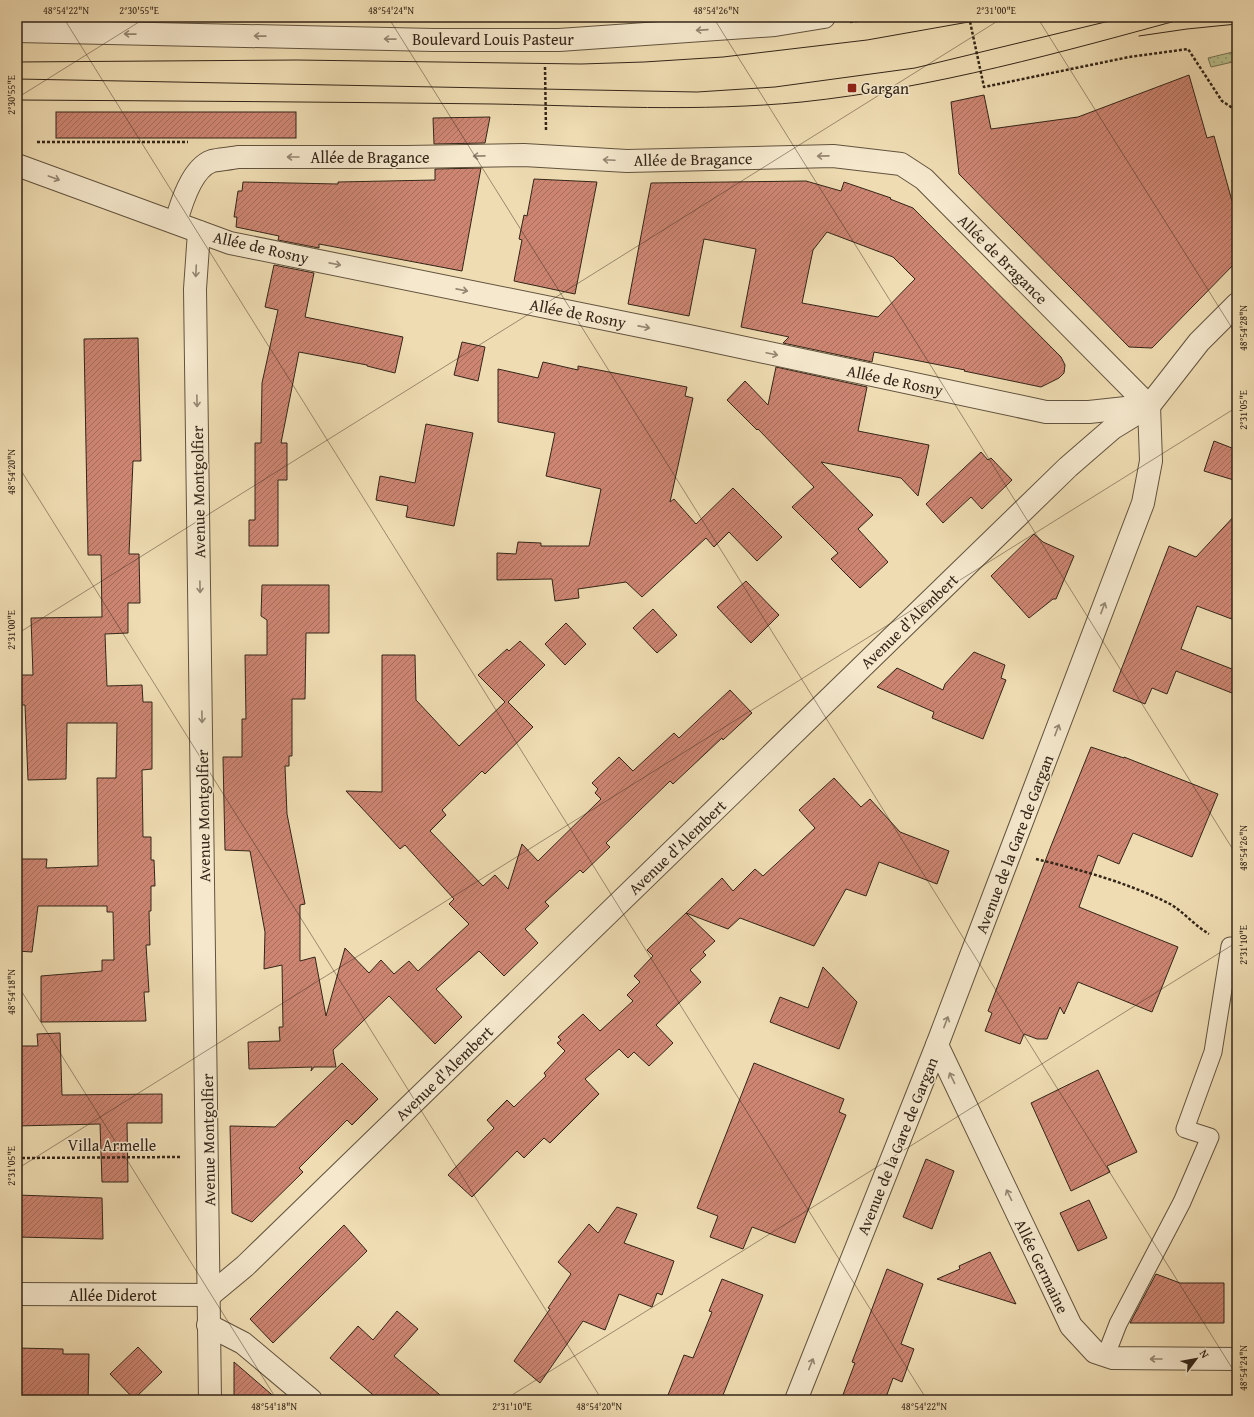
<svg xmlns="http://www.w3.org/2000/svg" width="1254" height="1417" font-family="'Gentium Book Plus',serif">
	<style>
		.grass { fill: url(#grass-dots); stroke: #767252 }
		.building { fill: url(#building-hatch); stroke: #332518; fill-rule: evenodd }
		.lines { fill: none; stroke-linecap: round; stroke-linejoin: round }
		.service-casing { stroke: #62533e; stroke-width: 19 }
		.minor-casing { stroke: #62533e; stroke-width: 24 }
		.path { stroke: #332518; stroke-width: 2.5; stroke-dasharray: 3 2; stroke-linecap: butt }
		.service { stroke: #f5e8cd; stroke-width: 17 }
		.minor { stroke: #f5e8cd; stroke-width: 22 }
		.tram { stroke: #332518; stroke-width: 1 }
		.oneway { stroke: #948672 }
		.ticks { fill: none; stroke: #332518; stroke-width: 1; stroke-opacity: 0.45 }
		.poi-dot { fill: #8f2418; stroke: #f5e8cd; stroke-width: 1.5 }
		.labels { text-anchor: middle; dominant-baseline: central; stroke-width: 3; stroke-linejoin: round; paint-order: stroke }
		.street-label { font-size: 16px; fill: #332518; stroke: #f5e8cd }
		.poi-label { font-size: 16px; fill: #332518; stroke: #f5e8cd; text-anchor: start }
		.neatline { fill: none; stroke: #332518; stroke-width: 1.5 }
		.ticks-label { font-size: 10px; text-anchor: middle; fill: #332518 }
	</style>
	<defs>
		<pattern id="grass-dots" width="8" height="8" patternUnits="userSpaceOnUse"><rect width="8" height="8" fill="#b8c08d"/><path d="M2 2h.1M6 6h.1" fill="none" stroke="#969c72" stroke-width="1.8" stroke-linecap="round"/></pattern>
		<pattern id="building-hatch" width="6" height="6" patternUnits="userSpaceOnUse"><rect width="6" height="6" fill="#cd8572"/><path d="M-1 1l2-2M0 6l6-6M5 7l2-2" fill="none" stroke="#a76d5d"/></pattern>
	</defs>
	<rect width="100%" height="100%" fill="#efdcb2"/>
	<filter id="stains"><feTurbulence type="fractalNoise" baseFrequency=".005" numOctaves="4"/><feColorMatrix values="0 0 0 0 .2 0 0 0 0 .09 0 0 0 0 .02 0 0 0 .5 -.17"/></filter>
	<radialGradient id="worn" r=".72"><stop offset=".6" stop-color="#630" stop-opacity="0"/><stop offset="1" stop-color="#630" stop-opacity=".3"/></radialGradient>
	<polygon class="grass" points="1237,51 1237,61 1211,67 1208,58"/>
	<g class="building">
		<polygon points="1189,75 1207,138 1214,136 1237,219 1237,261 1152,348 1129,347 959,174 951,102 984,95 991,129 1078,117"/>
		<rect x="56" y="112" width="240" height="26"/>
		<polygon points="490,117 485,143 434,144 433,118"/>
		<polygon points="481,168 462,271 319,244 319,248 278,240 279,236 236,227 237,217 234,217 238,191 242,191 243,182 338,184 338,182 435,180 435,169"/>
		<polygon points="534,179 597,182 575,294 514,281 522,240 519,239 524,215 527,216"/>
		<path d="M806,181l35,10 3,-9 47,16 -1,1 23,9 148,149 4,8 -1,8 -5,5 -18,9 -77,-16 1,-1 -91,-18 -2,10 -89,-19 6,-6 -48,-10 15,-78 -52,-10 -15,77 -61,-12 23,-121zM827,232l66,25 22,22 -37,38 -76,-14 11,-53z"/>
		<polygon points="274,265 314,273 305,317 403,337 395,373 367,366 367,365 299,352 281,443 287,443 287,480 278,480 278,546 249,546 249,520 255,520 255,443 261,443 262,383 278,310 265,307"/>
		<polygon points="138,338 141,461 133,461 129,554 139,554 140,603 128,603 128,633 105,634 107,686 142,685 143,702 152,702 152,769 142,770 143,837 151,837 151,860 154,860 155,886 151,886 151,911 149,911 150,945 146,945 149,992 144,992 146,1021 41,1022 41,976 102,971 102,960 114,960 113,912 107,912 107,906 38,906 32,952 17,951 17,859 47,859 46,868 98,866 97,778 116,778 117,723 67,723 66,779 28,780 25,705 17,705 17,675 33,675 31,618 102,617 101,555 88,555 84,339"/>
		<polygon points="462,342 485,347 478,381 454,375"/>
		<polygon points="543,362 578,370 578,366 687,387 685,396 693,398 670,502 674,499 696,524 733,488 782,537 757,561 729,532 714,547 706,538 642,597 626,582 578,589 579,598 555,601 552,579 497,580 497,553 516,554 518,542 541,543 541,546 589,546 601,489 546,476 555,433 498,422 498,369 538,378"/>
		<polygon points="776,367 867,387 858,431 929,445 918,496 901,478 821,462 873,515 858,529 888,562 860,588 831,559 838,553 792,507 814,487 758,429 757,430 727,400 745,381 768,405"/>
		<polygon points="426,424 473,433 454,526 406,517 408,506 376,500 380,476 415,483"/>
		<polygon points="1214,441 1237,450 1237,481 1204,471"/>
		<polygon points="981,452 988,460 991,458 1012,480 982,509 971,497 943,523 926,504"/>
		<polygon points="1237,513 1237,621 1197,606 1181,649 1237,671 1237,695 1176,671 1167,694 1152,688 1145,704 1113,691 1169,546 1196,557"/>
		<polygon points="1034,534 1043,542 1074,556 1056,599 1053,599 1029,618 991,576"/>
		<polygon points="746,581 779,615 751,643 717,607"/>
		<polygon points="262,585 329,585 329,633 306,633 305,699 292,699 292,756 289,756 289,766 285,766 287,814 305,904 300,905 300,961 315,957 326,1016 345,948 369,973 381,960 394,974 409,961 418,971 469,924 449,904 454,899 405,845 400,849 346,791 382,792 382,655 415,655 416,700 459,746 505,702 478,675 507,649 509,651 520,641 545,665 508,702 533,727 485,774 482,771 442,810 446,815 430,831 483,886 495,875 508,889 522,844 538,861 601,799 595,793 598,789 592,783 619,757 633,771 674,733 679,738 730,690 752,713 723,740 722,738 673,784 670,781 606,843 610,847 583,873 580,870 545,902 549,906 525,929 538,943 504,976 479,951 436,989 462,1017 435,1044 389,996 333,1050 336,1067 314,1067 311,1071 312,1067 249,1069 248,1042 280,1041 279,1027 283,1027 282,965 264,969 265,932 250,851 225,850 223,757 242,757 242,719 246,719 245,655 267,655 267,620 261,616"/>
		<polygon points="653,609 677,635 657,653 633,628"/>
		<polygon points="566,623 586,644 565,665 545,644"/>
		<polygon points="974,652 1005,665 1001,678 1006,680 983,739 932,718 934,712 877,687 897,668 943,690 945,684"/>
		<polygon points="1091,747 1124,758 1124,757 1218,794 1192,857 1133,833 1119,864 1098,855 1079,907 1178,947 1152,1012 1078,982 1064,1014 1060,1007 1047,1039 1037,1039 1024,1034 1020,1044 985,1031 992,1013 988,1011 1051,846"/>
		<polygon points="834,778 861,807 870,799 900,832 949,851 937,884 879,862 866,896 846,889 814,946 740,918 728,929 686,913 722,878 733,891 755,869 763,876 815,828 799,810"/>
		<polygon points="686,913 715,941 703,952 706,955 690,970 701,982 656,1025 673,1043 649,1066 634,1052 628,1058 619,1049 585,1079 599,1094 550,1143 544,1138 524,1158 517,1151 472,1197 448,1175 494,1128 487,1120 507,1100 514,1107 546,1076 544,1073 565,1051 557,1043 561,1040 558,1037 583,1014 600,1031 633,1001 627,995 640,982 634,976 653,956 647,950"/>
		<polygon points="823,967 857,1002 839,1049 770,1022 780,997 808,1008"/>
		<polygon points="60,1033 62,1095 162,1094 162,1123 127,1123 128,1182 102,1182 100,1124 17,1126 17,1046 38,1046 37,1034"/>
		<polygon points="342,1063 378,1099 352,1125 347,1120 299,1168 303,1172 252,1222 232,1213 230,1126 275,1127"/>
		<polygon points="754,1063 844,1099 839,1112 846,1115 795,1243 752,1227 743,1249 710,1237 718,1216 697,1208"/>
		<polygon points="1098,1070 1137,1152 1107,1166 1110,1172 1071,1191 1031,1103"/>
		<polygon points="926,1159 954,1171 932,1229 903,1217"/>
		<polygon points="17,1195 102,1198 103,1239 17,1237"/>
		<polygon points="1089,1200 1107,1238 1078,1251 1060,1213"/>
		<polygon points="617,1207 637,1214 624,1243 674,1261 662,1295 657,1293 652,1307 619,1294 605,1330 583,1321 540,1383 514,1361 550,1309 548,1308 571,1274 558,1262 589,1224 598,1233"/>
		<polygon points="344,1225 367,1251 273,1343 250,1319"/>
		<polygon points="990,1252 1016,1304 937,1279 960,1269 959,1266"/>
		<polygon points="887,1269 923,1284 901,1344 914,1349 902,1382 893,1378 885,1400 841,1400 855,1363 852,1362"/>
		<polygon points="1156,1274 1180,1283 1224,1283 1224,1323 1130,1323"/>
		<polygon points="722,1279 763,1295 721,1400 666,1400 684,1355 693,1358 712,1312 709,1311"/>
		<polygon points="397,1311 418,1329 394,1356 446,1400 379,1400 330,1358 358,1326 373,1340"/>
		<polygon points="138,1347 162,1372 134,1399 110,1374"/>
		<polygon points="17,1348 63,1349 63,1354 89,1354 88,1400 17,1400"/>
		<polygon points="234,1362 278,1400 234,1400"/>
	</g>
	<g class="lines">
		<defs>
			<polyline id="service" points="1106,1355 1118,1324 1182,1202 1210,1137 1185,1129 1213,1052 1230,946"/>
			<g id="minor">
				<polyline points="17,31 434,40 559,40 775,25 824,17"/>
				<polyline points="17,165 230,243 689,336 1046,412 1089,412 1144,406"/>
				<path d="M176,222c5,-18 16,-54 36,-61 8,-2 17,-2 26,-4h168l118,-2 103,6 206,-5 68,8 23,15 225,227"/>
				<polyline points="199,232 195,289 210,1400"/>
				<polyline points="937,1045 1071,1326 1095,1352 1113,1358 1237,1359"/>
				<polyline points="17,1294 210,1295"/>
				<polyline points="210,1295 245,1266 1068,467 1113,428 1149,406 1199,342 1237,304"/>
				<polyline points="208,1325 243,1343 311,1400"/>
				<polyline points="796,1400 937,1045 1143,503 1151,461 1149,406"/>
			</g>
		</defs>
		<use href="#service" class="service-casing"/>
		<use href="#minor" class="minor-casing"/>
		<g class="path">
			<polyline points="969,17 984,87 1129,57 1188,49 1222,101 1237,111"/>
			<polyline points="850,22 882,17"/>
			<polyline points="545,67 546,130"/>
			<polyline points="37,142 188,142"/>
			<polyline points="1237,178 1233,179 1233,193 1237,207"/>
			<path d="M1036,859c45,11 93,24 134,45 14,8 25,22 39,30"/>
			<polyline points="17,1158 180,1157"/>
		</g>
		<use href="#service" class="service"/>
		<use href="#minor" class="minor"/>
		<g class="tram">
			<polyline points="1120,20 1144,17"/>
			<polyline points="1139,36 1187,29 1237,24"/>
			<polyline points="17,62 297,60 581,64 644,62 723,57 867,40 997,17"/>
			<polyline points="17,79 697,92 775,87 915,68 1126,17"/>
			<path d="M17,100c159,1 317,2 476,4 103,2 206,8 309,-2 132,-14 260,-50 388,-85"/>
		</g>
	</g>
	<defs><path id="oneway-shaft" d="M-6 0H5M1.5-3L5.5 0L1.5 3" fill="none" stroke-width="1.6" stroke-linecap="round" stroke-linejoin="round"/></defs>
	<g class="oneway">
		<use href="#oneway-shaft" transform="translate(702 30) rotate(176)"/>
		<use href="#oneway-shaft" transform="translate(130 34) rotate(-179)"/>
		<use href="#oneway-shaft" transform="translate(260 36) rotate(-179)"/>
		<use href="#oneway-shaft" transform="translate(390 39) rotate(-179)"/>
		<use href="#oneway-shaft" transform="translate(479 156) rotate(179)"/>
		<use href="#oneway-shaft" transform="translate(823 156) rotate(179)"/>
		<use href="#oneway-shaft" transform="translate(293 157) rotate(-180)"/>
		<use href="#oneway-shaft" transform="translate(609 160) rotate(-177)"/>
		<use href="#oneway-shaft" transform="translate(54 178) rotate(20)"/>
		<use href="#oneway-shaft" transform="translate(335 264) rotate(11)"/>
		<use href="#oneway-shaft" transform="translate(196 271) rotate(93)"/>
		<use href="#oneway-shaft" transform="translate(462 290) rotate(11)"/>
		<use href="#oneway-shaft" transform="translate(644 327) rotate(11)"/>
		<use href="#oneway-shaft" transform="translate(772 354) rotate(12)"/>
		<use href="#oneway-shaft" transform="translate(197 401) rotate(89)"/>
		<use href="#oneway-shaft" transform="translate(200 587) rotate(89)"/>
		<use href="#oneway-shaft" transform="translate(1103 608) rotate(-69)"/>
		<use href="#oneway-shaft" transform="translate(202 717) rotate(89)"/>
		<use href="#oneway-shaft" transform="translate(1057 730) rotate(-69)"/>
		<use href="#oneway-shaft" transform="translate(946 1022) rotate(-69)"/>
		<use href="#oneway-shaft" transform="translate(952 1078) rotate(-116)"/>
		<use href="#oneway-shaft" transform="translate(1009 1195) rotate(-116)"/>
		<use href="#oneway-shaft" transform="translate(1156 1359) rotate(180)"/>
		<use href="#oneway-shaft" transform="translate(811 1364) rotate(-68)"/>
	</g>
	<path class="ticks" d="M63,17l864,1383M388,17l849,1359M713,17l524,839M1037,17l200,319M17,98l130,-81M17,464l585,936M17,634l987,-617M17,984l260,416M17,1169l1220,-762M504,1400l733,-458"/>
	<rect class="poi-dot" x="847" y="83" width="10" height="10" rx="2"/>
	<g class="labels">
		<g class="street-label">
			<text x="493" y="39">Boulevard Louis Pasteur</text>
			<text x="370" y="157">Allée de Bragance</text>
			<text transform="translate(693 159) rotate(-1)">Allée de Bragance</text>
			<text transform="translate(261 247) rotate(13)">Allée de Rosny</text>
			<text transform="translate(1003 259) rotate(45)">Allée de Bragance</text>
			<text transform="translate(578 313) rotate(11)">Allée de Rosny</text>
			<text transform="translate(895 380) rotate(12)">Allée de Rosny</text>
			<text transform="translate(198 492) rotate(-91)">Avenue Montgolfier</text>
			<text transform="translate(909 621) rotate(-44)">Avenue d'Alembert</text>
			<text transform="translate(203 816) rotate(-91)">Avenue Montgolfier</text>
			<text transform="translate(1014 844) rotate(-69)">Avenue de la Gare de Gargan</text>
			<text transform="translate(677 847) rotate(-44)">Avenue d'Alembert</text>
			<text transform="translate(444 1073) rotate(-44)">Avenue d'Alembert</text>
			<text transform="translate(208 1140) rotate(-91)">Avenue Montgolfier</text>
			<text x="112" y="1145">Villa Armelle</text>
			<text transform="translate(897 1146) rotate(-68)">Avenue de la Gare de Gargan</text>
			<text transform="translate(1042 1266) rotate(64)">Allée Germaine</text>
			<text x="113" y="1295">Allée Diderot</text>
		</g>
		<g class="poi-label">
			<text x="861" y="88">Gargan</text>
		</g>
	</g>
	<rect width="1254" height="1417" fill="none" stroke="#efdcb2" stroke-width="44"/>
	<g transform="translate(1196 1359) rotate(58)" stroke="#f5e8cd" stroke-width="3" paint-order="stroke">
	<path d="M0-3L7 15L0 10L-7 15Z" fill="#332518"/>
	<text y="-6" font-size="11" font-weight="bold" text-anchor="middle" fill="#332518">N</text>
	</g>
	<rect x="22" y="22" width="1210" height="1373" class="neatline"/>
	<g class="ticks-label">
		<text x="66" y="14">48°54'22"N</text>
		<text x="139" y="14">2°30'55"E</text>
		<text x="391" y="14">48°54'24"N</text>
		<text x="716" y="14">48°54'26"N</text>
		<text x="996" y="14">2°31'00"E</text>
		<text transform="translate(11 95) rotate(-90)" y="4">2°30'55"E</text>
		<text transform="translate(1243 328) rotate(-90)" y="4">48°54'28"N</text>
		<text transform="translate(1243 410) rotate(-90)" y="4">2°31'05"E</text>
		<text transform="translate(11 472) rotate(-90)" y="4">48°54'20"N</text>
		<text transform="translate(11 630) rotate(-90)" y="4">2°31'00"E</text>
		<text transform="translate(1243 848) rotate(-90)" y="4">48°54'26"N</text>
		<text transform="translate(1243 945) rotate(-90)" y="4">2°31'10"E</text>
		<text transform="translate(11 992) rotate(-90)" y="4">48°54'18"N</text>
		<text transform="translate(11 1166) rotate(-90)" y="4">2°31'05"E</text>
		<text transform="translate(1243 1368) rotate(-90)" y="4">48°54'24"N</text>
		<text x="274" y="1410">48°54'18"N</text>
		<text x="512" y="1410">2°31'10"E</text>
		<text x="599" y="1410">48°54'20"N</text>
		<text x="924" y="1410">48°54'22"N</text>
	</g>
	<rect width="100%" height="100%" filter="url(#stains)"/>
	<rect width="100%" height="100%" fill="url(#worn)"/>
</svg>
